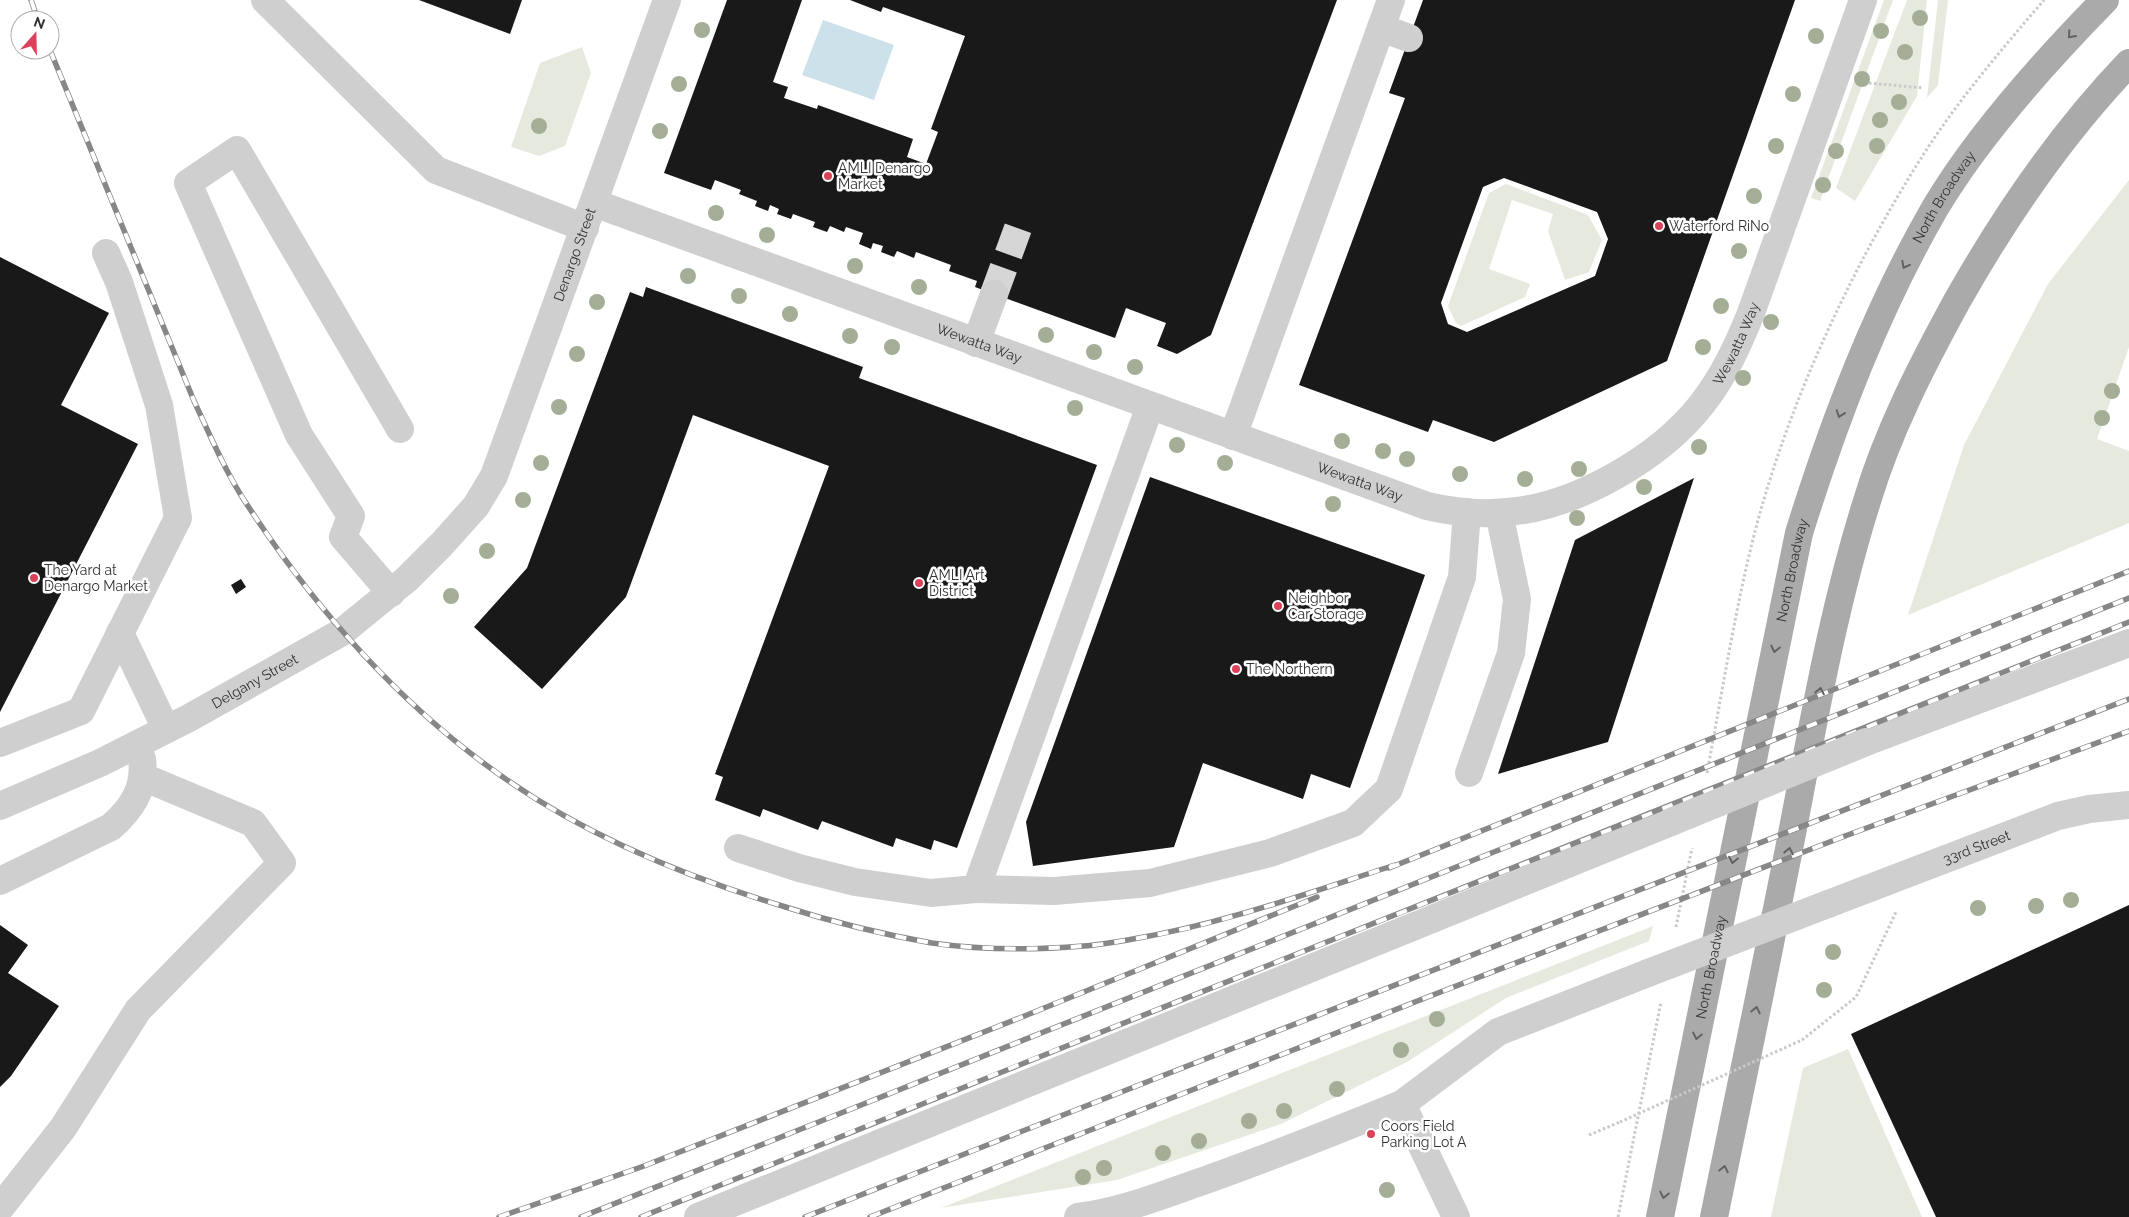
<svg xmlns="http://www.w3.org/2000/svg" width="2129" height="1217" font-family="Raleway,sans-serif">
	<style>
		.green { fill: #e6eade }
		.water { fill: #cce1ea }
		.building { fill: #191919; fill-rule: evenodd }
		.lines { fill: none; stroke-linecap: round; stroke-linejoin: round }
		.minor-tunnel { stroke: #d6d6d6; stroke-width: 28; stroke-dasharray: 28 14; stroke-linecap: butt }
		.path { stroke: #c9c9c9; stroke-width: 3; stroke-dasharray: 2.5 2.5; stroke-linecap: butt }
		.minor { stroke: #cfcfcf; stroke-width: 28 }
		.major { stroke: #aaa; stroke-width: 28 }
		.rail-casing { stroke: #878787; stroke-width: 5.5 }
		.rail { stroke: #fff; stroke-width: 4; stroke-dasharray: 11; stroke-linecap: butt }
		.path-bridge { stroke: #c9c9c9; stroke-width: 3; stroke-dasharray: 2.5 2.5; stroke-linecap: butt }
		.minor-bridge { stroke: #cfcfcf; stroke-width: 28 }
		.tree { fill: #a4ae96 }
		.oneway { stroke: #626262 }
		.poi-dot { fill: #dc415a; stroke: #fff; stroke-width: 2 }
		.labels { text-anchor: middle; dominant-baseline: central; stroke-width: 5; stroke-linejoin: round; paint-order: stroke }
		.poi-label { font-size: 14px; fill: #323232; stroke: #fff; text-anchor: start }
		.street-label { font-size: 14px; fill: #323232; stroke: #fff }
	</style>
	<rect width="100%" height="100%" fill="#fff"/>
	<g class="green">
		<polygon points="1884,0 1893,0 1820,201 1811,198"/>
		<polygon points="1907,0 1927,0 1917,96 1855,201 1836,188"/>
		<polygon points="1938,0 1948,0 1938,85 1927,98"/>
		<polygon points="582,47 591,73 565,146 539,156 511,147 540,63"/>
		<polygon points="2129,180 2129,347 2097,439 2129,451 2129,523 1908,615 1964,445 2048,284"/>
		<polygon points="1506,184 1588,215 1602,240 1589,272 1565,280 1548,231 1553,214 1512,200 1489,269 1530,284 1525,297 1461,326 1456,323 1448,306 1489,193"/>
		<polygon points="1653,926 1649,941 1506,998 1407,1062 1281,1124 1117,1180 941,1208"/>
		<polygon points="1848,1049 1922,1217 1771,1217 1803,1068"/>
	</g>
	<polygon class="water" points="823,20 894,45 874,100 802,75"/>
	<g class="building">
		<polygon points="419,0 522,0 510,34"/>
		<polygon points="727,0 802,0 773,82 788,87 784,98 817,109 818,105 913,139 907,157 926,164 938,132 931,129 965,36 883,7 881,12 850,0 1337,0 1211,335 1177,354 1157,346 1166,323 1126,308 1115,338 975,287 977,281 949,271 951,265 916,252 914,258 897,251 894,257 881,252 883,246 873,243 871,249 859,244 863,233 846,227 844,232 830,226 827,232 813,227 815,222 793,214 791,219 777,214 779,209 770,205 768,211 755,206 757,201 739,194 741,190 715,180 711,190 664,173"/>
		<path d="M1423,0h372l-128,361 -173,81 -61,-22 -5,12 -129,-47 106,-287 -16,-5zM1504,178l93,34 11,27 -13,37 -128,56 -19,-8 -7,-21 42,-116z"/>
		<polygon points="0,257 109,313 61,405 138,444 0,712"/>
		<polygon points="646,287 863,367 859,378 1097,465 957,848 934,840 931,850 896,838 893,847 822,821 818,830 763,809 760,817 715,800 723,777 715,774 829,466 693,415 626,597 542,689 474,627 527,568 630,292 643,297"/>
		<polygon points="1150,477 1425,575 1350,788 1311,774 1303,799 1203,763 1174,847 1033,866 1026,822"/>
		<polygon points="1694,478 1608,742 1498,774 1575,540"/>
		<polygon points="241,579 246,587 236,594 231,585"/>
		<polygon points="2129,905 2129,1217 1936,1217 1851,1034"/>
		<polygon points="0,925 28,945 8,973 59,1006 11,1076 0,1087"/>
	</g>
	<g class="lines">
		<polyline class="minor-tunnel" points="994,294 1021,220"/>
		<g class="path">
			<polyline points="1869,83 1923,88"/>
			<path d="M1707,773c16,-85 29,-171 51,-253 35,-127 96,-257 167,-368 35,-54 77,-103 119,-152"/>
			<polyline points="1676,927 1692,848"/>
			<polyline points="1802,1040 1856,997 1896,912"/>
			<polyline points="1589,1135 1620,1122"/>
			<polyline points="1618,1217 1661,1002"/>
		</g>
		<g class="minor">
			<polyline points="265,0 436,170 585,228"/>
			<polyline points="1381,28 1409,38"/>
			<path id="s1" d="M594,203l833,303c26,6 53,9 80,6 68,-5 153,-54 195,-108 22,-28 36,-59 49,-91l112,-313"/>
			<polyline points="976,343 994,294"/>
			<polyline points="1233,436 1391,0"/>
			<polyline points="391,593 343,537 351,516 299,435 188,183 237,150 400,429"/>
			<polyline points="120,633 166,729"/>
			<polyline points="1866,742 2129,643"/>
			<polyline points="0,743 81,711 178,518 159,405 119,282 106,253"/>
			<polyline points="1469,773 1511,653 1517,599 1499,513"/>
			<path id="s2" d="M0,806l100,-43 89,-45 153,-86 65,-53 35,-35 34,-38 18,-30 173,-476"/>
			<polyline points="738,848 799,868 855,882 931,893 976,889 1150,406"/>
			<path d="M0,881l111,-54c21,-18 35,-39 31,-68"/>
			<polyline points="976,889 1054,891 1150,883 1270,853 1353,823 1389,789 1462,577 1467,512"/>
			<path id="s3" d="M1828,904l230,-88 31,-7 40,-4"/>
			<polyline points="0,1208 63,1128 138,1010 282,863 253,823 143,777"/>
			<polyline points="698,1217 1671,822"/>
			<path d="M1078,1217c43,-5 84,-22 125,-36 67,-24 133,-50 199,-77"/>
			<polyline points="1456,1217 1402,1104 1498,1032 1648,973"/>
		</g>
		<g class="major">
			<path id="s4" d="M1660,1217l139,-684c35,-112 77,-223 136,-325 44,-74 109,-146 170,-208"/>
			<path d="M1714,1217c25,-123 51,-245 75,-368 23,-117 42,-234 78,-348 21,-70 55,-136 90,-200 48,-85 104,-167 172,-238"/>
		</g>
		<defs>
			<g id="rail">
				<polyline points="31,0 38,20"/>
				<path d="M50,50l144,351c16,34 31,70 52,102 68,104 152,200 254,272 83,59 181,100 279,130 50,16 101,29 153,38 48,7 103,7 151,3 16,-1 33,-4 50,-7 90,-15 175,-46 262,-74"/>
				<polyline points="1389,868 2129,571"/>
				<polyline points="499,1217 644,1166 1027,1015 1317,897"/>
				<polyline points="581,1217 2129,598"/>
				<path d="M641,1217c495,-201 992,-395 1488,-595"/>
				<polyline points="805,1217 1172,1072 2129,699"/>
				<polyline points="870,1217 1425,998 1845,836 2129,731"/>
			</g>
		</defs>
		<use href="#rail" class="rail-casing"/>
		<use href="#rail" class="rail"/>
		<polyline class="path-bridge" points="1620,1122 1802,1040"/>
		<g class="minor-bridge">
			<polyline points="1671,822 1866,742"/>
			<polyline points="1648,973 1828,904"/>
		</g>
	</g>
	<g class="tree">
		<circle cx="1920" cy="18" r="8"/>
		<circle cx="702" cy="30" r="8"/>
		<circle cx="1881" cy="31" r="8"/>
		<circle cx="1816" cy="36" r="8"/>
		<circle cx="1905" cy="52" r="8"/>
		<circle cx="1862" cy="79" r="8"/>
		<circle cx="679" cy="84" r="8"/>
		<circle cx="1793" cy="94" r="8"/>
		<circle cx="1899" cy="102" r="8"/>
		<circle cx="1880" cy="120" r="8"/>
		<circle cx="539" cy="126" r="8"/>
		<circle cx="660" cy="131" r="8"/>
		<circle cx="1776" cy="146" r="8"/>
		<circle cx="1877" cy="146" r="8"/>
		<circle cx="1836" cy="151" r="8"/>
		<circle cx="1823" cy="185" r="8"/>
		<circle cx="1754" cy="196" r="8"/>
		<circle cx="716" cy="213" r="8"/>
		<circle cx="767" cy="235" r="8"/>
		<circle cx="1739" cy="251" r="8"/>
		<circle cx="855" cy="266" r="8"/>
		<circle cx="688" cy="276" r="8"/>
		<circle cx="919" cy="287" r="8"/>
		<circle cx="739" cy="296" r="8"/>
		<circle cx="597" cy="302" r="8"/>
		<circle cx="1721" cy="306" r="8"/>
		<circle cx="790" cy="314" r="8"/>
		<circle cx="1771" cy="322" r="8"/>
		<circle cx="1046" cy="335" r="8"/>
		<circle cx="850" cy="336" r="8"/>
		<circle cx="892" cy="347" r="8"/>
		<circle cx="1703" cy="347" r="8"/>
		<circle cx="1094" cy="352" r="8"/>
		<circle cx="577" cy="354" r="8"/>
		<circle cx="1135" cy="367" r="8"/>
		<circle cx="1743" cy="378" r="8"/>
		<circle cx="2112" cy="391" r="8"/>
		<circle cx="559" cy="407" r="8"/>
		<circle cx="1075" cy="408" r="8"/>
		<circle cx="2102" cy="418" r="8"/>
		<circle cx="1342" cy="441" r="8"/>
		<circle cx="1177" cy="445" r="8"/>
		<circle cx="1699" cy="447" r="8"/>
		<circle cx="1383" cy="451" r="8"/>
		<circle cx="1407" cy="459" r="8"/>
		<circle cx="541" cy="463" r="8"/>
		<circle cx="1225" cy="463" r="8"/>
		<circle cx="1579" cy="469" r="8"/>
		<circle cx="1460" cy="474" r="8"/>
		<circle cx="1525" cy="479" r="8"/>
		<circle cx="1644" cy="487" r="8"/>
		<circle cx="523" cy="500" r="8"/>
		<circle cx="1333" cy="504" r="8"/>
		<circle cx="1577" cy="518" r="8"/>
		<circle cx="487" cy="551" r="8"/>
		<circle cx="451" cy="596" r="8"/>
		<circle cx="2071" cy="900" r="8"/>
		<circle cx="2036" cy="906" r="8"/>
		<circle cx="1978" cy="908" r="8"/>
		<circle cx="1833" cy="952" r="8"/>
		<circle cx="1824" cy="990" r="8"/>
		<circle cx="1437" cy="1019" r="8"/>
		<circle cx="1401" cy="1050" r="8"/>
		<circle cx="1337" cy="1089" r="8"/>
		<circle cx="1284" cy="1111" r="8"/>
		<circle cx="1249" cy="1121" r="8"/>
		<circle cx="1199" cy="1141" r="8"/>
		<circle cx="1163" cy="1153" r="8"/>
		<circle cx="1104" cy="1168" r="8"/>
		<circle cx="1083" cy="1177" r="8"/>
		<circle cx="1387" cy="1190" r="8"/>
	</g>
	<defs><path id="oneway-chevron" d="M-2-3.5L2.5 0L-2 3.5" fill="none" stroke-width="1.6" stroke-linecap="round" stroke-linejoin="round" transform="scale(1.25)"/></defs>
	<g class="oneway">
		<use href="#oneway-chevron" transform="translate(2071 35) rotate(132)"/>
		<use href="#oneway-chevron" transform="translate(1905 265) rotate(118)"/>
		<use href="#oneway-chevron" transform="translate(1840 414) rotate(110)"/>
		<use href="#oneway-chevron" transform="translate(1775 649) rotate(102)"/>
		<use href="#oneway-chevron" transform="translate(1820 691) rotate(-79)"/>
		<use href="#oneway-chevron" transform="translate(1789 851) rotate(-79)"/>
		<use href="#oneway-chevron" transform="translate(1733 860) rotate(101)"/>
		<use href="#oneway-chevron" transform="translate(1756 1010) rotate(-78)"/>
		<use href="#oneway-chevron" transform="translate(1697 1036) rotate(102)"/>
		<use href="#oneway-chevron" transform="translate(1724 1169) rotate(-78)"/>
		<use href="#oneway-chevron" transform="translate(1664 1195) rotate(102)"/>
	</g>
	<g class="poi-dot">
		<circle cx="828" cy="176" r="5"/>
		<circle cx="1659" cy="226" r="5"/>
		<circle cx="34" cy="578" r="5"/>
		<circle cx="919" cy="583" r="5"/>
		<circle cx="1278" cy="606" r="5"/>
		<circle cx="1236" cy="669" r="5"/>
		<circle cx="1371" cy="1134" r="5"/>
	</g>
	<g class="labels">
		<g class="poi-label">
			<text x="838" y="168">AMLI Denargo<tspan x="838" dy="16">Market</tspan></text>
			<text x="1669" y="226">Waterford RiNo</text>
			<text x="44" y="570">The Yard at<tspan x="44" dy="16">Denargo Market</tspan></text>
			<text x="929" y="575">AMLI Art<tspan x="929" dy="16">District</tspan></text>
			<text x="1288" y="598">Neighbor<tspan x="1288" dy="16">Car Storage</tspan></text>
			<text x="1246" y="669">The Northern</text>
			<text x="1381" y="1126">Coors Field<tspan x="1381" dy="16">Parking Lot A</tspan></text>
		</g>
		<g class="street-label">
			<text stroke="none"><textPath href="#s4" startOffset="1065">North Broadway</textPath></text>
			<text stroke="none"><textPath href="#s2" startOffset="839">Denargo Street</textPath></text>
			<text stroke="none"><textPath href="#s1" startOffset="1265">Wewatta Way</textPath></text>
			<text stroke="none"><textPath href="#s1" startOffset="410">Wewatta Way</textPath></text>
			<text stroke="none"><textPath href="#s1" startOffset="815">Wewatta Way</textPath></text>
			<text stroke="none"><textPath href="#s4" startOffset="660">North Broadway</textPath></text>
			<text stroke="none"><textPath href="#s2" startOffset="284">Delgany Street</textPath></text>
			<text stroke="none"><textPath href="#s3" startOffset="159">33rd Street</textPath></text>
			<text stroke="none"><textPath href="#s4" startOffset="255">North Broadway</textPath></text>
		</g>
	</g>
	<g transform="translate(35 35) rotate(20)"><circle r="24" fill="#ffffff" stroke="#adadad"/>
	<path d="M0-4L9 19L0 12L-9 19Z" fill="#dc415a"/>
	<text y="-8" font-size="14" font-weight="bold" text-anchor="middle" fill="#323232">N</text>
	</g>
</svg>
